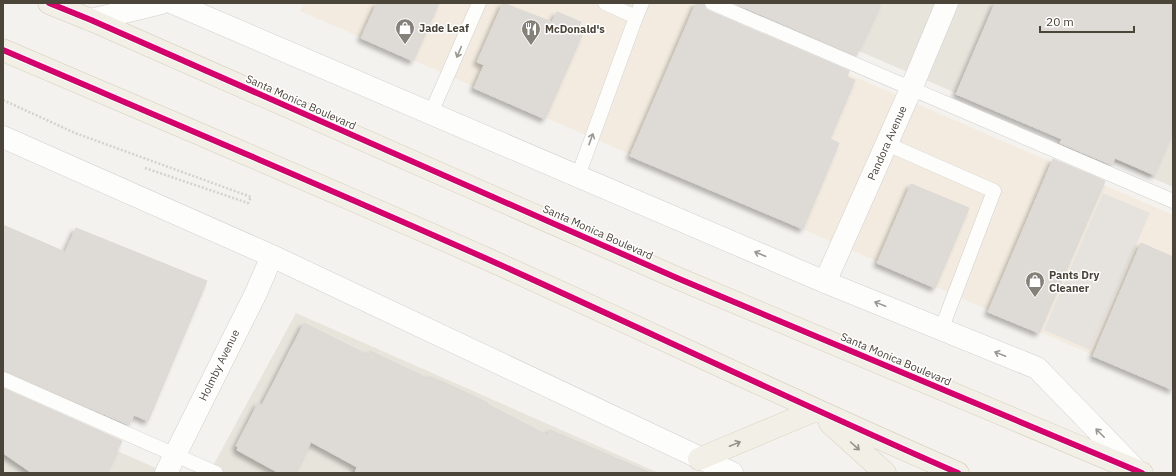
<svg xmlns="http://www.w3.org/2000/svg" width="1176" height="476" font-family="'IBM Plex Sans',sans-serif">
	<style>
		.residential { fill: #e7e4dc }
		.commercial { fill: #f3ebdf }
		.parking { fill: #e6e3df }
		.building { fill: #dedbd6; stroke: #dcd9d4; filter: url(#shadow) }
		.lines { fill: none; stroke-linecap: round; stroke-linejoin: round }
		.service-casing { stroke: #d2d0cb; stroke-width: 15 }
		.minor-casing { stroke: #d2d0cb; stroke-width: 23 }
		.primary-casing { stroke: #d6cebb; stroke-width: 23 }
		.path { stroke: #d3d2cc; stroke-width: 2.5; stroke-dasharray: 2 2; stroke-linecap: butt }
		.service { stroke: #fdfdfc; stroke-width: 14 }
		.minor { stroke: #fdfdfc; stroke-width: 22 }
		.primary { stroke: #f2efe6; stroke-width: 22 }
		.cycleway-casing { stroke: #fff; stroke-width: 8 }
		.cycleway { stroke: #d6006c; stroke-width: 6 }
		.oneway { stroke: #9b9791 }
		.oneway2 { stroke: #969187 }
		.labels { text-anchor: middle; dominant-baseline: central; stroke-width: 3; stroke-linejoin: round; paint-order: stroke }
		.poi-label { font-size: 11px; font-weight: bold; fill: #4b4439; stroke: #fff; text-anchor: start }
		.street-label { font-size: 11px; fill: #4b4439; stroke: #fff }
	</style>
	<defs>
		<filter id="shadow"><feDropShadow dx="-3.5" dy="3.5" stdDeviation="2" flood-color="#0004"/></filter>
	</defs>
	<rect width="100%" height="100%" fill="#f4f2ee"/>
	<g class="residential">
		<polygon points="748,3 1173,3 1173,187"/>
		<polygon points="296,313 659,473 209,473"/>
		<polygon points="3,400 167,473 3,473"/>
	</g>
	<polygon class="commercial" points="304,3 685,3 1173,215 1173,390 300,11"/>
	<polygon class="parking" points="1103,193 1150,213 1090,350 1044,330"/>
	<g class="building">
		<polygon points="377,3 439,3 413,61 361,38"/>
		<polygon points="503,3 552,22 557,12 581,22 576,32 582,35 545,119 474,88 484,65 477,62"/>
		<polygon points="696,3 704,3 705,8 709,11 849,71 847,77 855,80 830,139 839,143 803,229 630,156"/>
		<polygon points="734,3 881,3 856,56"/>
		<polygon points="995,3 1173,3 1173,131 1154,175 1115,158 1112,165 1060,143 1062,139 956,94"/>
		<polygon points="1053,159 1105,181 1039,333 988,312"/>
		<polygon points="911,184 969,208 935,288 877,263"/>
		<polygon points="3,225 65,252 76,228 207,281 148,421 134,415 129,425 3,371"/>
		<polygon points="1141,243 1173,257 1173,390 1093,356"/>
		<polygon points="304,323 368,355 370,351 427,378 428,376 443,382 488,403 487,404 547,435 550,430 651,473 355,473 357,467 311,442 295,473 279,473 237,450 238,447 236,446 258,403 262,405"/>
		<polygon points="3,388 122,441 106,473 32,473 3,453"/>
	</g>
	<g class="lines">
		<defs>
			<g id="service">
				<polyline points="712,3 1173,201"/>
				<polyline points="636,17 642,3"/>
				<polyline points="431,113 479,3"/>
				<polyline points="887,144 994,191 941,330"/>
				<polyline points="578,176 636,17 605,3"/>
				<polyline points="3,379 216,473"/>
			</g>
			<g id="minor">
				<polyline points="173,3 825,282 1037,368 1137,471"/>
				<polyline points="91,20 161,3"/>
				<polyline points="3,137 272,256 732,473"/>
				<polyline points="825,282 911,89 947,3"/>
				<polyline points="166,473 256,293 272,256"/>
			</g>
			<g id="primary">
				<polyline points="49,3 91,20 677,278 1142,473"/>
				<path d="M3,50c161,69 322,137 482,208 158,71 314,146 473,215"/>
				<polyline points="830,423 885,473"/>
				<polyline points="699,459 816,410"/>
			</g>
		</defs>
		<use href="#service" class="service-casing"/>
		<use href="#minor" class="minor-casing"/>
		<use href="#primary" class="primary-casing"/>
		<polyline class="path" points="3,100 75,133 251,197 248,203 145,168"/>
		<use href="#service" class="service"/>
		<use href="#minor" class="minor"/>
		<use href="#primary" class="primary"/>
		<defs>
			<g id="cycleway">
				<polyline points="49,3 91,20 677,278 1142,473"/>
				<path d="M3,50c161,69 322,137 482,208 158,71 314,146 473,215"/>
			</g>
		</defs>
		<use href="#cycleway" class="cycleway-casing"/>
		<use href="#cycleway" class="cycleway"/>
	</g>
	<defs><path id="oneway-shaft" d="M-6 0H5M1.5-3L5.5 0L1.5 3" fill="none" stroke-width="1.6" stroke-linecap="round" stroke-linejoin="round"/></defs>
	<g class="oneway">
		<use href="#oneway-shaft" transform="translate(459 52) rotate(113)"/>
		<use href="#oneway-shaft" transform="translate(591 139) rotate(-70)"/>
		<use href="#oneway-shaft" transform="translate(760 254) rotate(-157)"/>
		<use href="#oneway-shaft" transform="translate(880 304) rotate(-158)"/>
		<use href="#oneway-shaft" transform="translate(1000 354) rotate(-158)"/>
		<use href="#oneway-shaft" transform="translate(1100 433) rotate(-135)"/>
	</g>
	<g class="oneway2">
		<use href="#oneway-shaft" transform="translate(735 444) rotate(-22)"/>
		<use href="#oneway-shaft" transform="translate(855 446) rotate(42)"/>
	</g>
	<defs>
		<symbol id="shop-pin" viewBox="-11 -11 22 30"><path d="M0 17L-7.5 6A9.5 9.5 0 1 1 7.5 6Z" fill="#868178" stroke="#fff"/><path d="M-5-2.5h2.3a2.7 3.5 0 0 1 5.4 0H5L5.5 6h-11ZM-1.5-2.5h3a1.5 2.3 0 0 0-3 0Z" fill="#fff"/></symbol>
		<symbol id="restaurant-pin" viewBox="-11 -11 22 30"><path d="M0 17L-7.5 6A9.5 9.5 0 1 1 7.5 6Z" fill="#868178" stroke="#fff"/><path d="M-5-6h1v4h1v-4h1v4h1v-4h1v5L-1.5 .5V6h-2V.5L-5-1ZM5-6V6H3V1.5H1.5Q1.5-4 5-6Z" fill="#fff"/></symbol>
	</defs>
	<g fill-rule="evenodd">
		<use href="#shop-pin" x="394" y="17" width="22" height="30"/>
		<use href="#restaurant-pin" x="520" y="18" width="22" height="30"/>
		<use href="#shop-pin" x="1024" y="270" width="22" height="30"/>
	</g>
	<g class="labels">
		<g class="poi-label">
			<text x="419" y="28">Jade Leaf</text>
			<text x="545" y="29">McDonald's</text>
			<text x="1049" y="275">Pants Dry<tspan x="1049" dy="13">Cleaner</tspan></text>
		</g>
		<g class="street-label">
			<text transform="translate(301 102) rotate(24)">Santa Monica Boulevard</text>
			<text transform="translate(887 143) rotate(-66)">Pandora Avenue</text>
			<text transform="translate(598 232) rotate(24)">Santa Monica Boulevard</text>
			<text transform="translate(896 359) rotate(23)">Santa Monica Boulevard</text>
			<text transform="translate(219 365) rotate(-64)">Holmby Avenue</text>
		</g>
	</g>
	<rect width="1176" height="476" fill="none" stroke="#4b4439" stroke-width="8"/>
	<path d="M1040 26v6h94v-6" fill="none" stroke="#4b4439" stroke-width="2"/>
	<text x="1046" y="26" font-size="12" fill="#4b4439" stroke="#ffffff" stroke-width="3" paint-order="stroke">20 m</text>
</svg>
